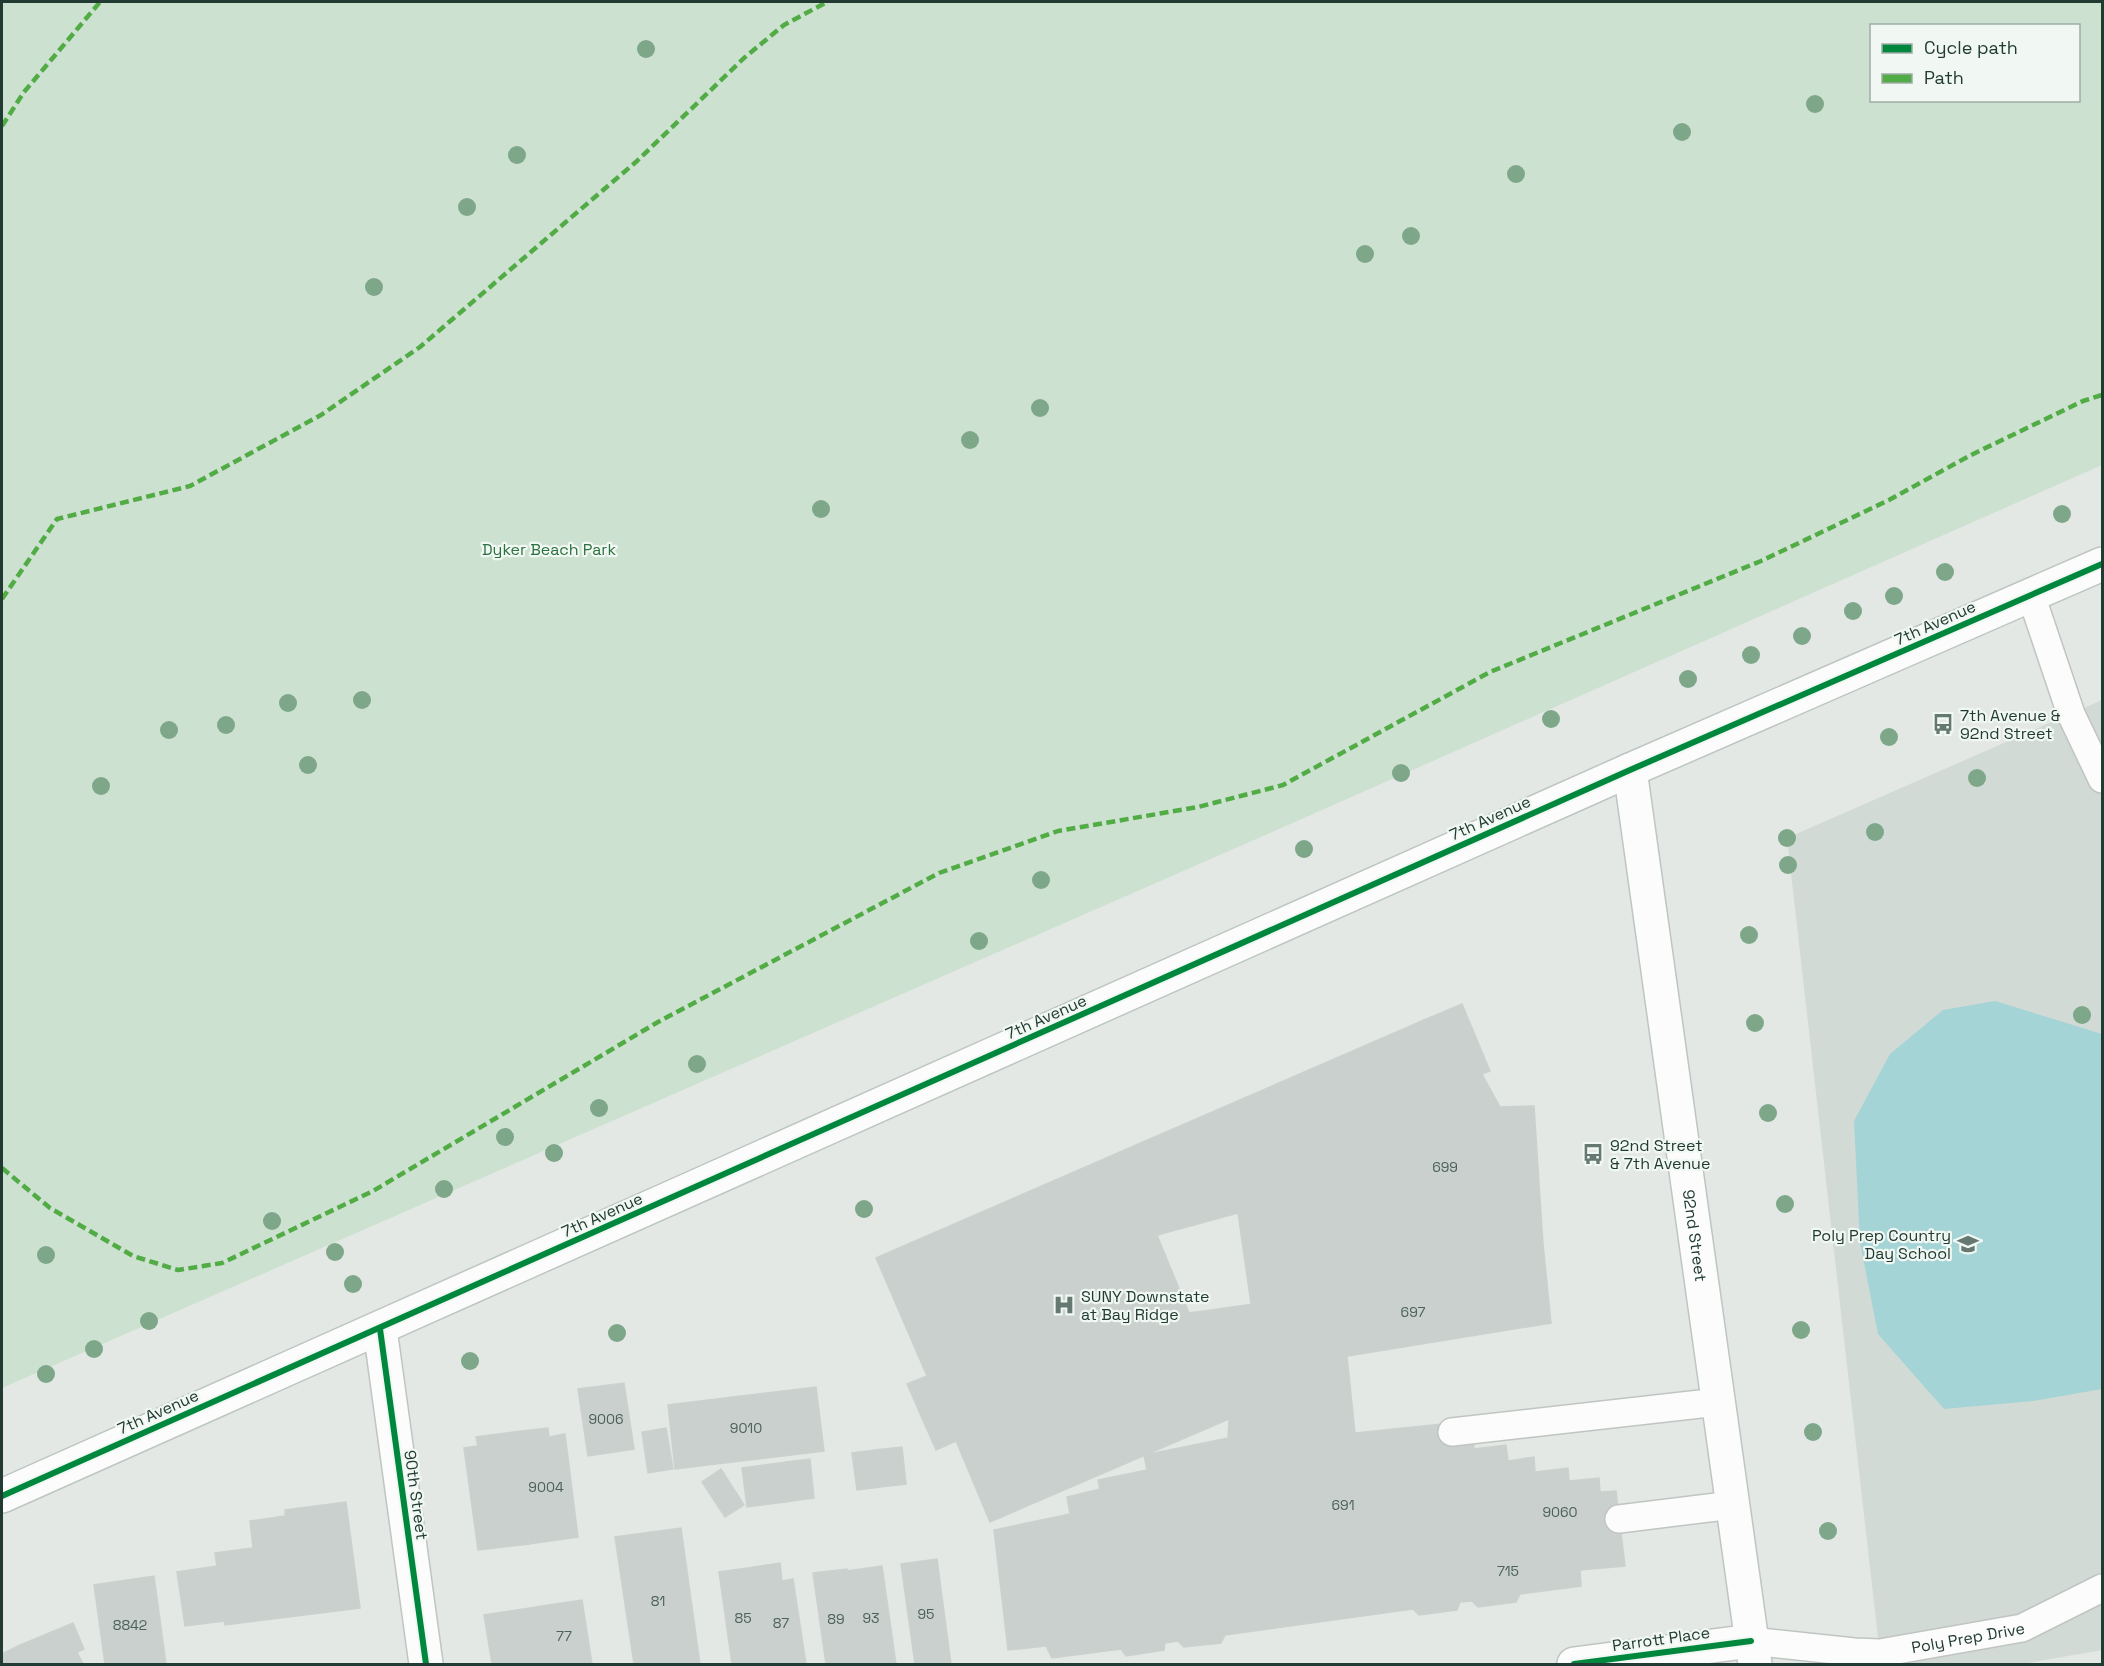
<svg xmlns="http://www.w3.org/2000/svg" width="2104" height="1666" font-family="'Space Grotesk',sans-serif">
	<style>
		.built { fill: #d1dad5 }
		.green { fill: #cce1d0; fill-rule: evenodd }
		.water { fill: #a4d4d6 }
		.building { fill: #cad0cd; stroke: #ccd1ce; stroke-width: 1.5 }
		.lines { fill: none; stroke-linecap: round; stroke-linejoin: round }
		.lane-casing { stroke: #c0c5c2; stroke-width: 30 }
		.street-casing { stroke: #c0c5c2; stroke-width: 36 }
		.secondary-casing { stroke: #bec6c2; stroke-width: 36 }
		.lane { stroke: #fbfcfb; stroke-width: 27 }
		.street { stroke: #fbfcfb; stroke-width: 33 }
		.secondary { stroke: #fbfcfb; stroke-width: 33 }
		.quiet { stroke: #52ac45; stroke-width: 4.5; stroke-dasharray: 9 4.5; stroke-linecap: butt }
		.cycleway-casing { stroke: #f1f8f3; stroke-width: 10 }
		.cycleway { stroke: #00873e; stroke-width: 6 }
		.tree { fill: #7ea78a }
		.labels { text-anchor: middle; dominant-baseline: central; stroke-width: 4.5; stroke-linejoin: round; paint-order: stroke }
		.number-label { font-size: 14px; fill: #4c615a }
		.park-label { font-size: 16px; fill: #2c7140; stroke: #f1f8f3 }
		.street-label { font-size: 16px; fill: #213b32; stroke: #f1f8f3 }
		.poi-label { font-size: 16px; fill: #213b32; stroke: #f1f8f3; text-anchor: start }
	</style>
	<rect width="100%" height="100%" fill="#e3e8e5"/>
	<polygon class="built" points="2102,700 2102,1650 2022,1664 1881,1664 1787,838"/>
	<path class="green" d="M2,2h2100v463l-832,368 -1268,555zM1872,26h206v74h-206z"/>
	<polygon class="water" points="1995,1001 2102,1034 2102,1389 2033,1401 1944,1409 1878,1334 1860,1242 1854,1121 1890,1054 1943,1010"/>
	<g class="building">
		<polygon points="1462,1004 1490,1071 1482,1074 1500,1107 1466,1120 1424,1020"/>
		<polygon points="1424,1020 1466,1120 1238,1213 1157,1235 1120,1152"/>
		<polygon points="1534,1106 1543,1244 1272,1280 1275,1301 1252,1305 1251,1304 1238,1213 1500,1107"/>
		<polygon points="1120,1152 1157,1235 1189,1313 1275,1301 1287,1366 1223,1378 1229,1419 990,1522 956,1441 936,1450 907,1384 927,1376 876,1258"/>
		<polygon points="1543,1244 1551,1323 1287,1366 1272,1280"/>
		<polygon points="1347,1356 1355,1433 1442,1424 1443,1438 1473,1436 1474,1449 1506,1445 1508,1461 1534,1457 1535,1472 1568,1468 1569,1481 1599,1478 1600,1492 1616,1491 1625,1566 1580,1570 1581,1586 1520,1594 1516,1602 1478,1607 1472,1601 1460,1602 1457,1610 1419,1615 1413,1609 1225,1635 1221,1643 1184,1647 1178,1641 1165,1643 1164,1650 1126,1656 1121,1649 1052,1658 1046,1646 1008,1650 994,1530 1070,1514 1067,1497 1100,1489 1098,1480 1147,1470 1144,1455 1228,1438 1229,1419 1223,1378"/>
		<polygon points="624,1383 634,1449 588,1456 578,1389"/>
		<polygon points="816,1387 824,1451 675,1469 668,1405"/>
		<polygon points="548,1428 549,1437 565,1434 578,1537 529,1544 514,1432"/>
		<polygon points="666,1428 673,1469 648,1473 642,1432"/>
		<polygon points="514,1432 529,1544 478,1550 464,1448 478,1446 476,1437"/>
		<polygon points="902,1447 906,1484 880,1487 875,1450"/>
		<polygon points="875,1450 880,1487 857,1490 852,1453"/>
		<polygon points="810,1459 814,1498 792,1501 786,1462"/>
		<polygon points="786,1462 792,1501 747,1507 742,1468"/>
		<polygon points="721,1469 744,1505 725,1517 702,1482"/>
		<polygon points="346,1502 360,1608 225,1625 215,1553 253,1548 250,1521 285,1516 285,1510"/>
		<polygon points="681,1528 700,1664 634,1664 615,1537"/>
		<polygon points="937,1559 951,1664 915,1664 901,1564"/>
		<polygon points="780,1563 782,1581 793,1579 806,1664 768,1664 754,1567"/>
		<polygon points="217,1566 224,1621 185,1626 177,1572"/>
		<polygon points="882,1566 896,1664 860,1664 847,1571"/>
		<polygon points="754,1567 768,1664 732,1664 719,1572"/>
		<polygon points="847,1569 860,1664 826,1664 813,1573"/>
		<polygon points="154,1576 166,1664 105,1664 94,1585"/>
		<polygon points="582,1600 592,1664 545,1664 536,1607"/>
		<polygon points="536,1607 545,1664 492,1664 484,1615"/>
		<polygon points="73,1623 84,1649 77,1652 83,1664 26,1664 18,1646"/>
		<polygon points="18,1646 26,1664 2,1664 2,1654"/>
	</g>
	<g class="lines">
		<defs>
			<g id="lane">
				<polyline points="2031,595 2071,714 2102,779"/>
				<polyline points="1452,1432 1718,1402"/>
				<polyline points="1619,1519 1733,1505"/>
				<path id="s1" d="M1751,1641l103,11 26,1 142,-25 80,-40"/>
			</g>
			<g id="street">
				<polyline points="380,1329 426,1664"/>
				<polyline points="1574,1664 1751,1641"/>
			</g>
			<g id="secondary">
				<path id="s2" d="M1630,770l125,894"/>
				<polyline points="2,1496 1630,770 2102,564"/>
			</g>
		</defs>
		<use href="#lane" class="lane-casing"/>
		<use href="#street" class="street-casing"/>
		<use href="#secondary" class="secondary-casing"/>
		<use href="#lane" class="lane"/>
		<use href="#street" class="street"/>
		<use href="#secondary" class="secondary"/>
		<g class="quiet">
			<polyline points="2,126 24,92 100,2"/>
			<polyline points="2,599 57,519 190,486 321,415 420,347 637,161 744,58 784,25 827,2"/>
			<polyline points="2,1168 50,1208 133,1256 178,1270 222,1263 373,1191 658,1022 939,873 1058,831 1198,807 1283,785 1490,672 1761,561 1889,500 1971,455 2083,401 2102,395"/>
		</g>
		<defs>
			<g id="cycleway">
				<polyline points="380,1329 426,1664"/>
				<polyline points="2,1496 1630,770 2102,564"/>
				<polyline points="1574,1664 1751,1641"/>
			</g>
		</defs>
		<use href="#cycleway" class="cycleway-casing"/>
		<use href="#cycleway" class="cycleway"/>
	</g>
	<g class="tree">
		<circle cx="646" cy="49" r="9"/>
		<circle cx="1815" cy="104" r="9"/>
		<circle cx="1682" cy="132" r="9"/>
		<circle cx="517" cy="155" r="9"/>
		<circle cx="1516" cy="174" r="9"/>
		<circle cx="467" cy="207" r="9"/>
		<circle cx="1411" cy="236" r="9"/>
		<circle cx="1365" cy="254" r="9"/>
		<circle cx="374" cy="287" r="9"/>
		<circle cx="1040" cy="408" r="9"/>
		<circle cx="970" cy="440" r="9"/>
		<circle cx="821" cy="509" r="9"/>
		<circle cx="2062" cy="514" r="9"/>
		<circle cx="1945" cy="572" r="9"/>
		<circle cx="1894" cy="596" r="9"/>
		<circle cx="1853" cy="611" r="9"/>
		<circle cx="1802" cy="636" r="9"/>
		<circle cx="1751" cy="655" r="9"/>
		<circle cx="1688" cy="679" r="9"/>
		<circle cx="362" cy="700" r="9"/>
		<circle cx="288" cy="703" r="9"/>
		<circle cx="1551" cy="719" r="9"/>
		<circle cx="226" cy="725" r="9"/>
		<circle cx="169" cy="730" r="9"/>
		<circle cx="1889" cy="737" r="9"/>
		<circle cx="308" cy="765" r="9"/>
		<circle cx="1401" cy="773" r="9"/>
		<circle cx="1977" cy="778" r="9"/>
		<circle cx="101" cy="786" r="9"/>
		<circle cx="1875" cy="832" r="9"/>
		<circle cx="1787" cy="838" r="9"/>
		<circle cx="1304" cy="849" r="9"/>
		<circle cx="1788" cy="865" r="9"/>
		<circle cx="1041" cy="880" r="9"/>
		<circle cx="1749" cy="935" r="9"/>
		<circle cx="979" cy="941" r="9"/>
		<circle cx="2082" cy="1015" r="9"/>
		<circle cx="1755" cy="1023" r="9"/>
		<circle cx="697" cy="1064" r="9"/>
		<circle cx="599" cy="1108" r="9"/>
		<circle cx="1768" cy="1113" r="9"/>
		<circle cx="505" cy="1137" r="9"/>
		<circle cx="554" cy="1153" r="9"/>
		<circle cx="444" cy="1189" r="9"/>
		<circle cx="1785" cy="1204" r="9"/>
		<circle cx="864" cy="1209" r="9"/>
		<circle cx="272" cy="1221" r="9"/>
		<circle cx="335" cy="1252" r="9"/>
		<circle cx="46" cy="1255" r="9"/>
		<circle cx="353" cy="1284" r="9"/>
		<circle cx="149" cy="1321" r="9"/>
		<circle cx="1801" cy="1330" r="9"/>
		<circle cx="617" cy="1333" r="9"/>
		<circle cx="94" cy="1349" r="9"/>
		<circle cx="470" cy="1361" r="9"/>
		<circle cx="46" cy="1374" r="9"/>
		<circle cx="1813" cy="1432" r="9"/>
		<circle cx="1828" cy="1531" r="9"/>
	</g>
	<defs>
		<symbol id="bus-bare" viewBox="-9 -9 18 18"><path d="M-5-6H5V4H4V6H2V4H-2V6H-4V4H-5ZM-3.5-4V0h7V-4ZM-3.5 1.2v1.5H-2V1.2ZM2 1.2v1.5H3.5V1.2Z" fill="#657871" stroke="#f1f8f3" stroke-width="2.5" paint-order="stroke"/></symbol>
		<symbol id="school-bare" viewBox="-9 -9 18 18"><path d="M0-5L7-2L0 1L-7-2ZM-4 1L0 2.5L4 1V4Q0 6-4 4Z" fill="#657871" stroke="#f1f8f3" stroke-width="2.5" paint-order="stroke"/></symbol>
		<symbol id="hospital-bare" viewBox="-9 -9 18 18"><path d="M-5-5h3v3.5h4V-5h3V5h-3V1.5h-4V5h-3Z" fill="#657871" stroke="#f1f8f3" stroke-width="2.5" paint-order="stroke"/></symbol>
	</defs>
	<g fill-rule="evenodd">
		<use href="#bus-bare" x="1928" y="709" width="30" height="30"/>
		<use href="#bus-bare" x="1578" y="1139" width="30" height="30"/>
		<use href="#school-bare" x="1953" y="1229" width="30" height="30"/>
		<use href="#hospital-bare" x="1049" y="1290" width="30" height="30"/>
	</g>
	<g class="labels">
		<g class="number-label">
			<text x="1445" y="1167">699</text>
			<text x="1413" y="1312">697</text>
			<text x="606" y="1419">9006</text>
			<text x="746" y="1428">9010</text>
			<text x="546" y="1487">9004</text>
			<text x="1343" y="1505">691</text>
			<text x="1560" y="1512">9060</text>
			<text x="1508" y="1571">715</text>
			<text x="658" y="1601">81</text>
			<text x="926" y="1614">95</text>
			<text x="743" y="1618">85</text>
			<text x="871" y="1618">93</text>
			<text x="836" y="1619">89</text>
			<text x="781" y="1623">87</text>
			<text x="130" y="1625">8842</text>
			<text x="564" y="1636">77</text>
		</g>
		<g class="park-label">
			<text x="549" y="549">Dyker Beach Park</text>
		</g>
		<g class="street-label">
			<text transform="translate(1935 623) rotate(-24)">7th Avenue</text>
			<text transform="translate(1490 818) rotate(-24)">7th Avenue</text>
			<text transform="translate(1046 1017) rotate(-24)">7th Avenue</text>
			<text transform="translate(602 1215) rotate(-24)">7th Avenue</text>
			<text stroke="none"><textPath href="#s2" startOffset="470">92nd Street</textPath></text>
			<text transform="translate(158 1412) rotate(-24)">7th Avenue</text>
			<text transform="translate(416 1495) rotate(82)">90th Street</text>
			<text stroke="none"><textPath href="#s1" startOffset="219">Poly Prep Drive</textPath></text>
			<text transform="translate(1661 1639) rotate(-8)">Parrott Place</text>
		</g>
		<g class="poi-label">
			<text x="1960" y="715">7th Avenue &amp;<tspan x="1960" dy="18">92nd Street</tspan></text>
			<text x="1610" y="1145">92nd Street<tspan x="1610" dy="18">&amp; 7th Avenue</tspan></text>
			<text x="1951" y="1235" text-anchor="end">Poly Prep Country<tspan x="1951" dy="18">Day School</tspan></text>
			<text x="1081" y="1296">SUNY Downstate<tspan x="1081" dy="18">at Bay Ridge</tspan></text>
		</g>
	</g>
	<rect width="2104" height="1666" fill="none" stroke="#213b32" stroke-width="6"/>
	<rect x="1870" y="24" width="210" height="78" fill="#f1f8f3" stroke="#9eaca6" stroke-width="1.5"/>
	<rect x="1882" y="44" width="30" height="9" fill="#00873e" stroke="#9eaca6" stroke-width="1.5"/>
	<text x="1924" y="54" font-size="18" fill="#213b32">Cycle path</text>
	<rect x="1882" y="74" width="30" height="9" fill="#52ac45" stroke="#9eaca6" stroke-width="1.5"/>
	<text x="1924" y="84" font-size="18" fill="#213b32">Path</text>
</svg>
